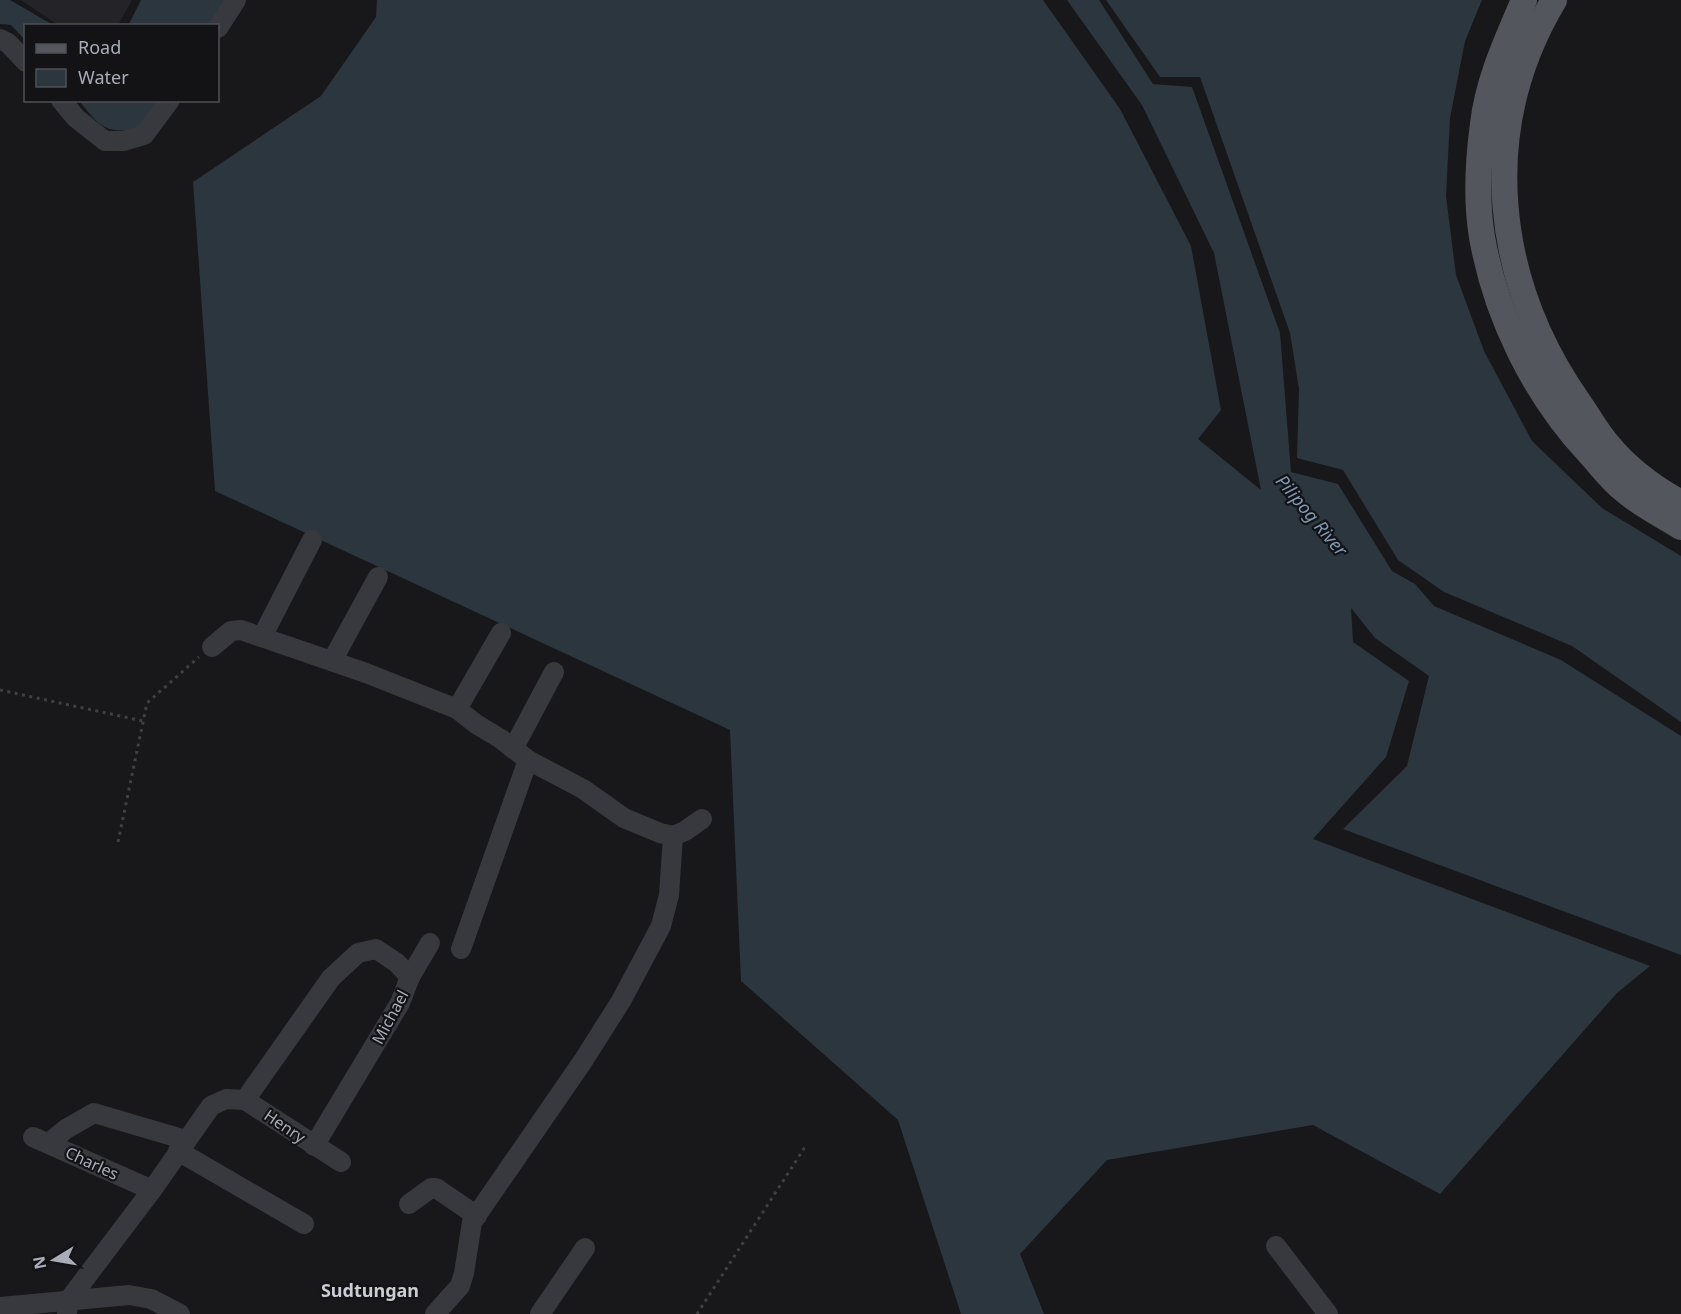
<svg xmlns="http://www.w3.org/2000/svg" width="1681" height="1314" font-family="'Noto Sans',sans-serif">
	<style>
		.built { fill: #242327 }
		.water { fill: #2c363f }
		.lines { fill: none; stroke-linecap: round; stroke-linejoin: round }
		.path { stroke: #3e4046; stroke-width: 3; stroke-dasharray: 3 4.5; stroke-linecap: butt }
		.minor { stroke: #38393f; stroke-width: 20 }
		.major { stroke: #54565e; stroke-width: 26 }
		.labels { text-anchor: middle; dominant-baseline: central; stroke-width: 4.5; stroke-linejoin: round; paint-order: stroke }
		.street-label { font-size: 16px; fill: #a9adba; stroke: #131215 }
		.water-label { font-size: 18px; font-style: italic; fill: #7e99b7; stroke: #131215 }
		.neighbourhood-label { font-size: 18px; font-weight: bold; fill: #cacdd6; stroke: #131215 }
	</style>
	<rect width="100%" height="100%" fill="#18171a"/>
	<polygon class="built" points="21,0 132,0 118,25 60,26"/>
	<g class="water">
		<polygon points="0,0 10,0 53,25 26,26 25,40 11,25 0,24"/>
		<polygon points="141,0 233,0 217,25 128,26"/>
		<polygon points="377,0 1043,0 1120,109 1191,246 1221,410 1198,439 1261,490 1214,253 1142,105 1067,0 1099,0 1153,84 1192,87 1280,333 1291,472 1338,484 1392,571 1415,584 1434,606 1561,660 1681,736 1681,955 1343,829 1407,766 1429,676 1375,638 1351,608 1353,642 1409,681 1386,757 1313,839 1650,966 1617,993 1440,1194 1313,1125 1107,1160 1020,1254 1044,1314 961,1314 898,1120 741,981 730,730 215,491 193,182 321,96 376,17"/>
		<polygon points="1106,0 1482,0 1465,41 1450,118 1446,196 1456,275 1484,351 1532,441 1602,508 1681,556 1681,722 1572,646 1444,592 1398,560 1343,470 1297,458 1299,389 1290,333 1200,77 1160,77"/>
		<path d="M79,101h89l-29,29c-36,3 -38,-3 -60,-29z"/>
	</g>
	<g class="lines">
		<g class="path">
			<polyline points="0,690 143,721"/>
			<polyline points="118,842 147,703 199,657"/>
			<polyline points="697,1314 805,1147"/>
		</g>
		<g class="minor">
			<polyline points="218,28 236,0"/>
			<polyline points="0,39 8,43 26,62"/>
			<polyline points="61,100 76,118 105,141 124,141 144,135 170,100"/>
			<polyline points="262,637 312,540"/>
			<polyline points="212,647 231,631 241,630 366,673 457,709 476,724 501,739 528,760 583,789 624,818 660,833 673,836 685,831 702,819"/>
			<polyline points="332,661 378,577"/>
			<polyline points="457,709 501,633"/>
			<polyline points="513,749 554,672"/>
			<polyline points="461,949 528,760"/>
			<polyline points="410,977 430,943"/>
			<polyline points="245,1100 331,978 358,953 376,949 397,963 410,977 400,1003 314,1146"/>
			<polyline points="33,1137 152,1190"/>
			<polyline points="49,1143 66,1129 94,1113 186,1140"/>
			<polyline points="178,1151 304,1224"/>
			<polyline points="409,1204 431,1188 436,1188 477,1216"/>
			<polyline points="1276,1246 1328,1314"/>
			<polyline points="0,1307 129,1295 151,1299 180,1314"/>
			<polyline points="67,1314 68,1301 152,1190 211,1106 226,1099 245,1100 341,1162"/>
			<polyline points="435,1314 460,1286 464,1273 472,1222 583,1061 621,1001 661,926 669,895 673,836"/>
			<polyline points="540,1314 585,1248"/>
		</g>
		<g class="major">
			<path d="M1524,0c-17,40 -36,80 -41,124 -5,37 -7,77 -1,113 14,80 53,158 108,217 11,12 21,26 34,36 17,15 38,25 57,37"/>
			<path d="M1554,0c-78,131 -60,281 25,403 10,14 19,31 31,44 20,24 44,41 71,56"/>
		</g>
	</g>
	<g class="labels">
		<g class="street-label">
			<text transform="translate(390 1017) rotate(-62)">Michael</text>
			<text transform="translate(285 1126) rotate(34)">Henry</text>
			<text transform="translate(92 1163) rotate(25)">Charles</text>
		</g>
		<g class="water-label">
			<text transform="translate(1312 515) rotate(50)">Pilipog River</text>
		</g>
		<g class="neighbourhood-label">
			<text x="370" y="1290">Sudtungan</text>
		</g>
	</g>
	<rect x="24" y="24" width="195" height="78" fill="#131215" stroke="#4f5057" stroke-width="1.5"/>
	<rect x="36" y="44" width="30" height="9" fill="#54565e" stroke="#4f5057" stroke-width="1.5"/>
	<text x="78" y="54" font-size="18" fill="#a9adba">Road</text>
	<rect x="36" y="69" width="30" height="18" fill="#2c363f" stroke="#4f5057" stroke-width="1.5"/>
	<text x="78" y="84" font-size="18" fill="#a9adba">Water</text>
	<g transform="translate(54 1260) rotate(259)" stroke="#131215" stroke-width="4.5" paint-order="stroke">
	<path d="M0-4.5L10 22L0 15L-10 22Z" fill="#a9adba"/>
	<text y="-9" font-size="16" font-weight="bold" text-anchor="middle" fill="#a9adba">N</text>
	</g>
</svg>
